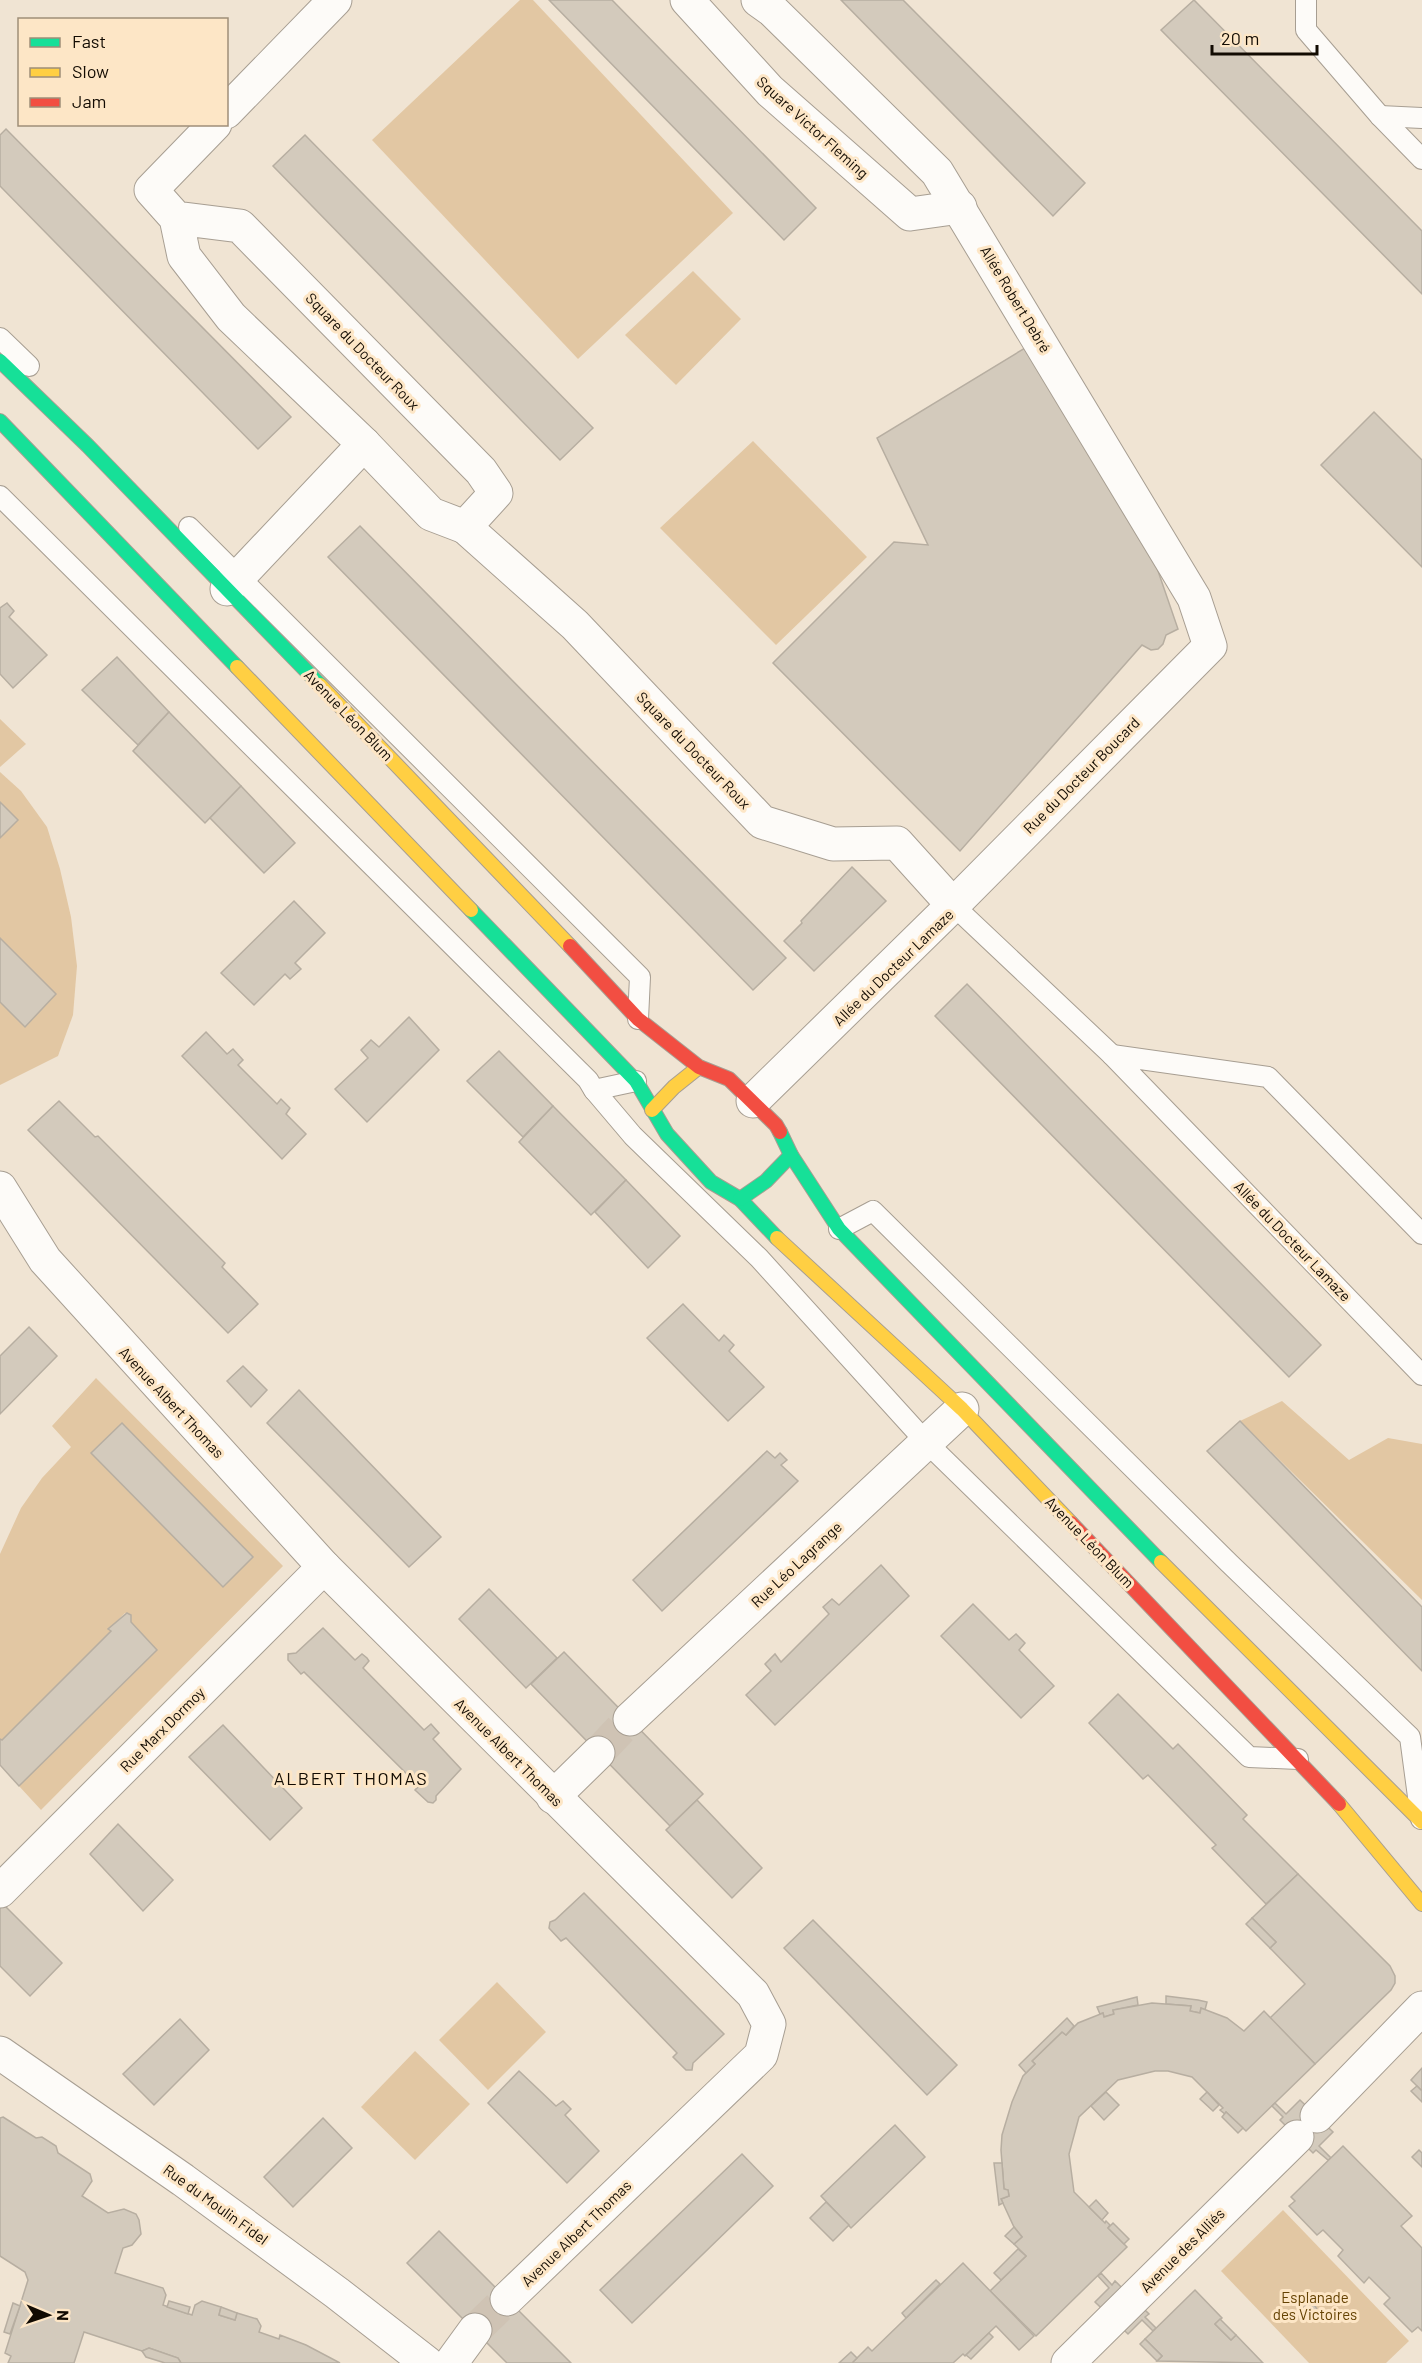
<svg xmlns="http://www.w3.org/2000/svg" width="1422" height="2363" font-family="Barlow,sans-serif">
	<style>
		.green { fill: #e2c7a3; fill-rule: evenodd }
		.building { fill: #d3cabc; stroke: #b7aea1; stroke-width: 1.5 }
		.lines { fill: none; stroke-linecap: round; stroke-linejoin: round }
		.street-tunnel { stroke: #cfc3b4; stroke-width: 33; stroke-dasharray: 33 16; stroke-linecap: butt }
		.lane-casing { stroke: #a79e92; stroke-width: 22 }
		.street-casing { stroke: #a79e92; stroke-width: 35 }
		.fast-casing { stroke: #a79e92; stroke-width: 16 }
		.slow-casing { stroke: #a79e92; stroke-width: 16 }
		.jam-casing { stroke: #a79e92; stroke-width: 16 }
		.lane { stroke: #fdfbf8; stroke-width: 20 }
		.street { stroke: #fdfbf8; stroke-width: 33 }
		.fast { stroke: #16e098; stroke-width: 14 }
		.slow { stroke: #ffcf43; stroke-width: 14 }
		.jam { stroke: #f24e42; stroke-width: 14 }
		.labels { text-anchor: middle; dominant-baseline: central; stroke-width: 6; stroke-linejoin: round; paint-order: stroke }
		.street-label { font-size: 15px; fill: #120b02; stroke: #fde6c6 }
		.park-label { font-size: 15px; fill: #654202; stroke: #fde6c6 }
		.quarter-label { font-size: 18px; letter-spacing: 1.5px; fill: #120b02; stroke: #fde6c6 }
	</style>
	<rect width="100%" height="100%" fill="#f0e4d3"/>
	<g class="green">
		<polygon points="520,0 533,0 733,213 578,359 372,140"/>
		<polygon points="693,271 741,319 676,385 625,335"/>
		<polygon points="753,441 867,557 776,645 660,528"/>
		<polygon points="0,719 26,744 0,767"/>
		<polygon points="0,772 21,791 47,827 60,869 71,917 77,966 73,1015 58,1056 0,1085"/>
		<path d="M96,1378l187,188 -242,244 -22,-24 138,-136 -26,-28v-7l-6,-2 -16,16 2,2 -109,109 -2,-1v-185l21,-46 21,-30 29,-31 -19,-21zM122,1423l130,134 -29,30 -132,-134z"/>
		<polygon points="1282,1401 1349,1460 1388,1438 1422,1444 1422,1600 1240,1421"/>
		<polygon points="497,1982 546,2032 488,2090 439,2040"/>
		<polygon points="415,2051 470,2104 415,2160 361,2107"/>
		<polygon points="1283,2210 1409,2341 1386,2363 1309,2363 1221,2271"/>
	</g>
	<g class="building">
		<polygon points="549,0 612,0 816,208 784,240"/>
		<polygon points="841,0 903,0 1085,183 1053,216"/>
		<polygon points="1194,0 1422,231 1422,294 1161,30"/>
		<polygon points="6,129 291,417 258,449 0,186 0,135"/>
		<polygon points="305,135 593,428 560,460 273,166"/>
		<polygon points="1025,348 1157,568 1178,629 1166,635 1163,644 1158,649 1151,650 1142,645 960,851 773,663 894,542 928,545 877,438"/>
		<polygon points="1374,412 1422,460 1422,567 1321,465"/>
		<polygon points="360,526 786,958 753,990 328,557"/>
		<polygon points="7,603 14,611 9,617 47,655 13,688 0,674 0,608"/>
		<polygon points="117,657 169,712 138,745 82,690"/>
		<polygon points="169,712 241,786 205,823 133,751"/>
		<polygon points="241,786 295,843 264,873 210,818"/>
		<polygon points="0,802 18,820 0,838"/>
		<polygon points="852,867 886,901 814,971 784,941 802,923 801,921"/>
		<polygon points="294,901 325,933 295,963 301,969 290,979 285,974 254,1005 221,973"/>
		<polygon points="0,938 56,994 25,1027 0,1002"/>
		<polygon points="967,984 1321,1345 1289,1377 935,1016"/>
		<polygon points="409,1017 439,1050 367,1122 335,1089 368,1058 361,1050 371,1040 379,1047"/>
		<polygon points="206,1032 227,1054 233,1049 243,1060 238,1065 277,1104 281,1099 290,1108 286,1114 306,1134 282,1159 182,1056"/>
		<polygon points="499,1051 553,1106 523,1137 467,1081"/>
		<polygon points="59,1101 95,1137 98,1136 225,1263 222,1267 258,1304 228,1333 28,1130"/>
		<polygon points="553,1106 626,1180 591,1215 519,1142"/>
		<polygon points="626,1180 680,1236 648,1268 595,1212"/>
		<polygon points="683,1304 719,1341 724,1335 734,1345 729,1351 764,1387 728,1421 647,1338"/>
		<polygon points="29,1327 57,1356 0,1414 0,1356"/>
		<polygon points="243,1366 267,1390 251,1407 227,1381"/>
		<polygon points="299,1390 441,1537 409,1567 267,1423"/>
		<polygon points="1240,1421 1422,1607 1422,1671 1207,1451"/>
		<polygon points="122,1423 253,1557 223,1587 91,1453"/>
		<polygon points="767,1451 775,1458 780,1453 787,1460 781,1465 798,1481 662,1611 633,1580"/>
		<polygon points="881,1565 909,1596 775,1725 746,1695 771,1671 765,1664 775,1654 781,1662 829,1614 823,1607 832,1599 839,1605"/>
		<polygon points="489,1589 557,1658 526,1688 459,1619"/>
		<polygon points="973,1604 1009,1640 1016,1634 1025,1643 1019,1650 1054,1686 1021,1718 941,1636"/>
		<polygon points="127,1613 131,1615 131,1622 157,1650 19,1786 0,1765 0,1739 2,1740 111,1631 108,1629"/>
		<polygon points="323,1628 355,1660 362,1654 367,1658 369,1661 363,1668 424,1730 431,1724 439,1733 433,1739 461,1769 436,1796 436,1800 433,1803 428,1802 415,1790 419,1786 304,1672 301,1674 288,1660 288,1654 296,1653"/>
		<polygon points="564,1652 703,1794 670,1826 531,1684"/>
		<polygon points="1118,1694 1173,1749 1178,1744 1247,1815 1243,1819 1298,1874 1266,1904 1212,1848 1216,1845 1148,1775 1143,1779 1089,1723"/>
		<polygon points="223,1725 302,1808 270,1840 189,1757"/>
		<polygon points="697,1800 762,1868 732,1898 666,1830"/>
		<polygon points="118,1824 173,1880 143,1911 90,1854"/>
		<polygon points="1298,1874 1390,1966 1395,1976 1395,1983 1391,1990 1315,2064 1270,2018 1305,1984 1270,1948 1276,1942 1252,1918"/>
		<polygon points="584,1893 724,2034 693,2063 692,2070 686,2070 673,2057 677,2053 566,1938 561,1941 549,1928 550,1922 555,1920"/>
		<polygon points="0,1901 62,1963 30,1996 0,1966"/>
		<polygon points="1252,1918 1276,1942 1270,1948 1246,1924"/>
		<polygon points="813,1920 957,2065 927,2095 784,1948"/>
		<polygon points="1166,1996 1198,2000 1207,2002 1205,2010 1201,2008 1200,2013 1190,2011 1191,2006 1166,2004"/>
		<polygon points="1137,1997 1138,2005 1113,2010 1114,2014 1104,2017 1103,2013 1100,2014 1097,2007"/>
		<polygon points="1152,2003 1191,2006 1190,2011 1200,2013 1201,2008 1227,2018 1244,2031 1264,2011 1315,2064 1246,2131 1226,2112 1225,2114 1220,2110 1223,2108 1192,2077 1168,2071 1155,2071 1118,2080 1079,2117 1069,2154 1074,2192 1105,2223 1106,2221 1110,2225 1108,2228 1127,2247 1036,2336 990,2291 1026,2256 1014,2244 1022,2237 1014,2227 1001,2199 1009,2196 1008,2190 1004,2189 1001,2150 1002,2135 1012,2102 1023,2076 1035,2064 1032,2061 1062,2032 1066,2035 1078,2023 1103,2013 1104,2017 1114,2014 1113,2010"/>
		<polygon points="1067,2018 1074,2026 1066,2035 1062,2032 1032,2061 1035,2064 1026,2073 1019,2065"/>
		<polygon points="180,2019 209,2050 154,2105 123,2074"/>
		<polygon points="1422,2068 1422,2091 1411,2080"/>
		<polygon points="519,2071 556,2106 563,2101 571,2109 565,2115 599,2151 567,2183 488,2103"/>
		<polygon points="1417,2086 1422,2091 1422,2102 1411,2091"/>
		<polygon points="1106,2092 1119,2105 1104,2120 1091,2106"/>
		<polygon points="1207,2092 1219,2105 1213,2111 1200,2099"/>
		<polygon points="1300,2100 1333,2132 1319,2146 1331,2158 1328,2160 1316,2150 1313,2153 1280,2120 1283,2117 1272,2106 1275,2103 1286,2114"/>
		<polygon points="1226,2112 1243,2128 1238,2133 1222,2117"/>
		<polygon points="3,2117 36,2138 42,2137 56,2146 58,2153 90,2174 92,2181 82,2196 108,2213 124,2209 136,2214 139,2220 141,2234 132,2245 123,2248 115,2273 163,2288 166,2295 163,2305 192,2315 195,2305 202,2301 221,2307 219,2315 235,2320 237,2313 257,2319 261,2326 259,2332 279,2339 280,2335 306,2345 340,2363 181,2363 178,2358 149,2348 142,2351 84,2332 74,2363 8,2363 11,2356 5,2353 28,2280 25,2272 0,2256 0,2118"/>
		<polygon points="323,2118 352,2148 293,2207 264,2177"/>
		<polygon points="895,2125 925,2157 851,2228 821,2196"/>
		<polygon points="1343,2146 1412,2216 1401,2226 1422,2248 1422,2331 1418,2327 1412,2332 1384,2304 1390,2298 1369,2277 1364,2283 1338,2256 1343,2250 1323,2230 1317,2235 1289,2206 1295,2201 1291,2197"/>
		<polygon points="1419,2150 1422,2153 1422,2167 1412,2157"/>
		<polygon points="742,2154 773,2186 632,2323 600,2290"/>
		<polygon points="994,2163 1002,2163 1004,2189 1008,2190 1009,2196 1001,2199 1003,2203 999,2205"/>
		<polygon points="1096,2200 1108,2213 1102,2220 1089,2207"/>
		<polygon points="826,2202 849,2225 833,2241 810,2218"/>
		<polygon points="1113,2223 1129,2239 1124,2244 1108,2228"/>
		<polygon points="1014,2227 1022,2237 1014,2244 1005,2236"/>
		<polygon points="439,2231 571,2363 507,2363 407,2263"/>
		<polygon points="1018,2249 1026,2256 1001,2280 994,2273"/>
		<polygon points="963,2263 1034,2336 1019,2350 996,2326 965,2356 963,2354 953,2363 852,2363 868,2347 872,2351"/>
		<polygon points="1101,2273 1112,2285 1115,2281 1149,2314 1145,2317 1156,2328 1153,2331 1142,2320 1128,2334 1095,2302 1109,2288 1098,2276"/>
		<polygon points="936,2280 940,2284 906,2318 902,2313"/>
		<polygon points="1195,2290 1222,2318 1215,2324 1231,2340 1236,2335 1263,2363 1157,2361 1162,2356 1145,2339"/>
		<polygon points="169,2301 190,2307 188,2314 167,2307"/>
		<polygon points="13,2303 20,2306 10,2334 4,2332"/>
		<circle cx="1310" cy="2311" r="7"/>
		<polygon points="221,2307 237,2313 235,2320 219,2315"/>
		<polygon points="1220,2319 1236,2335 1231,2340 1215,2324"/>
		<polygon points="989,2333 993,2337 971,2359 966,2355"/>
		<polygon points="1145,2339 1162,2356 1157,2361 1140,2344"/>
		<polygon points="149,2348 178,2358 181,2363 165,2363 146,2357 142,2351"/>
		<polygon points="851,2352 857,2358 852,2363 839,2363"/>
	</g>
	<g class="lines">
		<g class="street-tunnel">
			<polyline points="598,1753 630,1719"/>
			<polyline points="475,2330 507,2299"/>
		</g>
		<defs>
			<g id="lane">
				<polyline points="1306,0 1306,30 1380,116 1422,159"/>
				<polyline points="1380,116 1422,118"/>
				<polyline points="0,338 29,366"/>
				<polyline points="0,496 588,1080 594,1090 636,1081"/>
				<polyline points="189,527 640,977 638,1019"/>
				<polyline points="953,905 1112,1055"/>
				<polyline points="594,1090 633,1136 759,1258 926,1442 1249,1757 1298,1759"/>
				<polyline points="839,1229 873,1211 1229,1563 1410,1737 1421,1819"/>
				<polyline points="1422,1234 1268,1077 1112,1055 1422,1375"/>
			</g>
			<g id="street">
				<polyline points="687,0 770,91 910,214 960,207"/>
				<polyline points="226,112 335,0"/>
				<polyline points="176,218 240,226 481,471 496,493 465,527 431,514 364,444 231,317 184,256 176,218 151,190 215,124"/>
				<polyline points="465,527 575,625 762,822 833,844 897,843 953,905"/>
				<polyline points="227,589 364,444"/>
				<polyline points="753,1101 953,905 1210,646 1194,598 937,172 772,10 758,0"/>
				<polyline points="0,1188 45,1260 324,1567 753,1994 769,2024 761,2055 507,2299"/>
				<polyline points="630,1719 962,1409"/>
				<polyline points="553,1797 598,1753"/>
				<polyline points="0,1891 324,1567"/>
				<polyline points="0,2053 183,2180 337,2293 427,2363"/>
				<polyline points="1317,2116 1422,2008"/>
				<polyline points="451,2363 475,2330"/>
				<polyline points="1068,2363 1297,2137"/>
			</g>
			<g id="fast">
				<polyline points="0,361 88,446 320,685"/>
				<polyline points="0,421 237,667"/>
				<polyline points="471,910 636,1081 667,1134 711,1182 740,1199 777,1238"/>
				<polyline points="780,1132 791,1155 839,1229 1161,1562"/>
				<polyline points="740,1199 766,1181 791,1155"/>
			</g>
			<g id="slow">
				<polyline points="237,667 471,910"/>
				<polyline points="320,685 570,946"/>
				<polyline points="652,1110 674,1087 699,1067"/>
				<polyline points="777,1238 962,1409 1071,1523"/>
				<polyline points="1161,1562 1422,1822"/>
				<polyline points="1339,1804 1422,1904"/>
			</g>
			<g id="jam">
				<polyline points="570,946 638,1019 699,1067 729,1079 776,1125 780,1132"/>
				<polyline points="1071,1523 1339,1804"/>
			</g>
		</defs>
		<use href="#lane" class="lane-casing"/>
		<use href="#street" class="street-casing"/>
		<use href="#fast" class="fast-casing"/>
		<use href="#slow" class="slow-casing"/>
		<use href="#jam" class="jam-casing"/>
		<use href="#lane" class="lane"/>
		<use href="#street" class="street"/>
		<use href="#fast" class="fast"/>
		<use href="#slow" class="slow"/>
		<use href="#jam" class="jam"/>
	</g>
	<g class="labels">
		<g class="street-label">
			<text transform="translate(813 127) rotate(42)">Square Victor Fleming</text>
			<text transform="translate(1016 299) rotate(59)">Allée Robert Debré</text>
			<text transform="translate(363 351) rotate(46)">Square du Docteur Roux</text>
			<text transform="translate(349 715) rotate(46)">Avenue Léon Blum</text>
			<text transform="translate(694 750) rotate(46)">Square du Docteur Roux</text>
			<text transform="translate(1081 775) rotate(-45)">Rue du Docteur Boucard</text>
			<text transform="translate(893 967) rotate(-44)">Allée du Docteur Lamaze</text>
			<text transform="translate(1293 1241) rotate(46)">Allée du Docteur Lamaze</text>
			<text transform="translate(172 1402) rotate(47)">Avenue Albert Thomas</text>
			<text transform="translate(1090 1542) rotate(46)">Avenue Léon Blum</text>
			<text transform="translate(796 1564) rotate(-43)">Rue Léo Lagrange</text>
			<text transform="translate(162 1729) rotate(-45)">Rue Marx Dormoy</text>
			<text transform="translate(509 1752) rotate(45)">Avenue Albert Thomas</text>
			<text transform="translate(216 2204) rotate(36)">Rue du Moulin Fidel</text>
			<text transform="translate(576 2233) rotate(-44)">Avenue Albert Thomas</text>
			<text transform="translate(1182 2250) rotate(-45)">Avenue des Alliés</text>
		</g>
		<g class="park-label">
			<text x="1315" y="2297">Esplanade<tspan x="1315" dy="17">des Victoires</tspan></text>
		</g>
		<g class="quarter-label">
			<text x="351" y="1778">ALBERT THOMAS</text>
		</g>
	</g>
	<rect x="18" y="18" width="210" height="108" fill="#fde6c6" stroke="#9f8e78" stroke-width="1.5"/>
	<rect x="30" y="38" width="30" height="9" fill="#16e098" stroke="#9f8e78" stroke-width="1.5"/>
	<text x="72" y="48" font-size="18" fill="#120b02">Fast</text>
	<rect x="30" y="68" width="30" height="9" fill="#ffcf43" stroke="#9f8e78" stroke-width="1.5"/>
	<text x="72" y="78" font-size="18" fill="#120b02">Slow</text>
	<rect x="30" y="98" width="30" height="9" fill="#f24e42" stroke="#9f8e78" stroke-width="1.5"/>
	<text x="72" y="108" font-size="18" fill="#120b02">Jam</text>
	<g transform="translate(48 2315) rotate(92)" stroke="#fde6c6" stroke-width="4.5" paint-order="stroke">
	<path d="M0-4.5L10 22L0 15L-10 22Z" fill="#120b02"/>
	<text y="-9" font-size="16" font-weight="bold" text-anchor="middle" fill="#120b02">N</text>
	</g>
	<path d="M1212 45v9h105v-9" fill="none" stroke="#120b02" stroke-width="3"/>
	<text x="1221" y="45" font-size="18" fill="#120b02" stroke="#fde6c6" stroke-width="4.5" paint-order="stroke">20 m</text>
</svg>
